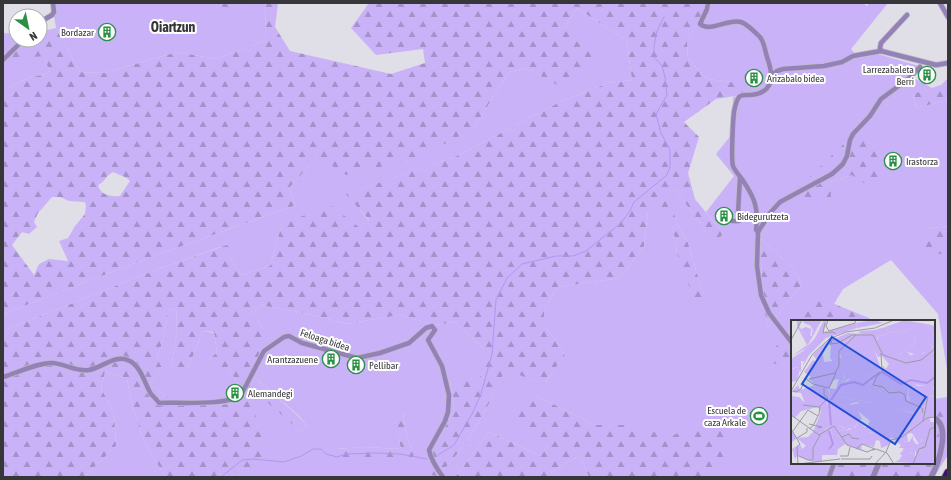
<svg xmlns="http://www.w3.org/2000/svg" width="951" height="480" font-family="'Asap Condensed',sans-serif">
	<style>
		.grass { fill: #c9b2f8; fill-rule: evenodd }
		.forest { fill: url(#forest-firs); fill-rule: evenodd }
		.lines { fill: none; stroke-linecap: round; stroke-linejoin: round }
		.stream { stroke: #b396ec; stroke-width: 1 }
		.minor-casing { stroke: #bebcc3; stroke-width: 6 }
		.tertiary-casing { stroke: #bebcc3; stroke-width: 7 }
		.motorway-casing { stroke: #bebcc3; stroke-width: 10 }
		.minor { stroke: #9381b8; stroke-width: 4.5 }
		.tertiary { stroke: #9381b8; stroke-width: 5.5 }
		.motorway { stroke: #3e1170; stroke-width: 8 }
		.labels { text-anchor: middle; dominant-baseline: central; stroke-width: 4; stroke-linejoin: round; paint-order: stroke }
		.poi-label { font-size: 10px; fill: #373639; stroke: #fff; text-anchor: start }
		.street-label { font-size: 10px; fill: #373639; stroke: #fff }
		.district-label { font-size: 14px; font-weight: bold; fill: #373639; stroke: #fff }
		.inset-river { fill: none; stroke: #b396ec; stroke-width: 2 }
		.inset-road { fill: none; stroke: #9c9ba1; stroke-width: 1 }
		.view { fill: #1d4ed8; fill-opacity: 0.15; stroke: #1d4ed8; stroke-width: 2 }
		.inset-edge { fill: none; stroke: #373639; stroke-width: 2 }
	</style>
	<defs>
		<pattern id="forest-firs" width="22" height="20" patternUnits="userSpaceOnUse"><rect width="22" height="20" fill="#c9b2f8"/><path d="M5 1l3.5 6h-7zM16 11l3.5 6h-7z" fill="#a492ca"/></pattern>
	</defs>
	<rect width="100%" height="100%" fill="#e0dee6"/>
	<g class="grass">
		<polygon points="52,3 219,3 230,17 240,6 241,3 266,3 265,41 216,59 177,52 104,73 80,72 56,28"/>
		<path d="M707,3h156l4,3 2,-3h19l-37,46 8,9 19,-4 41,12 -5,12 18,10 -19,7 3,13 32,-8v126l-21,3v25h21v122l-10,-62 -47,-54 -48,29 -9,15 -17,-6 -20,23h-5v6l-26,32 26,3v101h40l-5,14h-199l6,-52h-39l-60,-30 13,50 -7,11 -52,-24 -33,44 -12,1 -1,-6 24,-29 25,-44 13,-29 31,12h10l19,-26 -10,-16 -11,-12v-17l14,-23 62,-9 24,-32 4,-35 6,-8 19,25 4,25 26,41 -16,-54 -10,-16 -10,-31 8,-4 33,45 10,6 5,-7 -17,-21 28,-36 -18,-22 16,-20 1,-37 15,-3 -16,-12 -25,-3 -19,-21 -1,-18 20,-31zM878,153l-26,22 -22,7 -38,16 -1,-3zM760,238l31,28 11,18 -34,43 -5,-22z"/>
		<polygon points="577,8 627,41 632,80 608,83 560,102 457,156 347,194 369,221 360,228 282,224 270,266 241,275 230,257 228,244 153,271 3,331 3,314 143,260 296,205 289,188 318,156 473,129 509,72 526,68 562,87 564,29"/>
		<polygon points="3,33 16,34 16,40 18,40 7,52 44,56 50,73 28,78 3,90"/>
		<path d="M260,305l44,8 43,11 52,-9 37,10 19,-3 29,27v23l-6,7 -28,2 4,30 -14,22 2,44h-212l10,-8 16,-4 -6,-72 -14,11 -55,1 -32,-20 13,-17 -5,-10 5,-15 7,-33 7,-1 1,23 -6,36h17l15,-37 11,2 3,19 -10,10 21,5 8,14 14,12 15,6 36,33 6,-6 -8,-10 -48,-42 12,-45 -10,-16zM403,412l3,21 9,27 -79,-11 28,-2 37,2 -3,-15z"/>
		<polygon points="105,372 127,378 131,402 144,441 165,477 84,477 116,446 114,413 101,388"/>
		<polygon points="580,455 589,477 554,477 551,472"/>
	</g>
	<g class="forest">
		<polygon points="219,3 241,3 240,6 230,18"/>
		<path d="M266,3h12l-3,24 15,24 101,23 34,-11 -2,-14 -47,6 -25,-27 18,-25h338v6l-20,31 1,18 19,21 25,3 10,-3 6,15 -32,5 -32,23 15,15 -11,36 7,26 28,34 -5,8 -10,-7 -33,-45 -7,4 9,31 10,16 16,54v9l-8,-1 -18,-49 -4,-25 -19,-24 -6,7 -4,35 -24,32 -62,9 -14,23v17l11,12 10,16 -19,26h-10l-31,-11 -13,28 -25,44 -24,29 1,6 -13,-2 -3,-15 12,-27 14,-22 -4,-31 28,-1 6,-7v-23l-29,-27 -19,3 -37,-10 -52,9 -43,-11 -44,-8 -7,8 10,16 1,26 -13,19 47,42 9,10 -6,6 -36,-32 -15,-7 16,60 -10,13 -16,3 -10,8h-65l-21,-36 -13,-39 -4,-24 -22,-6 -4,16 13,25 2,33 -32,31h-81v-146l150,-60 76,-27 1,13 11,18 29,-9 12,-42 49,-19 29,23 9,-8 -23,-26 111,-38 103,-54 48,-19 24,-3 -5,-39 -50,-33 -13,21 32,30 -35,28 -35,-19 -17,4 -36,57 -56,29 -71,17 -28,-19 -29,32 7,17 -153,55 -140,54v-224l25,-12 22,-5 -6,-17 -32,3 -6,-7 12,-12h22v-8l16,-4 24,44 24,1 73,-21 39,7 49,-18zM113,172l14,6 3,3 -10,15c-9,1 -20,-1 -22,-11 7,-3 7,-9 15,-13zM52,197h8l9,4 16,1 1,4 -1,8 -10,12 -7,12 -9,3 9,20 -19,-2 -10,5 -5,11 -22,-30 10,-13 7,2 8,-7 -3,-5 4,-9zM176,309l1,23 -6,36h17l15,-37 11,1 3,20 -10,10 4,7 17,-2 8,14 14,12 -14,11 -55,1 -32,-20 13,-17 -5,-10 5,-15 7,-33z"/>
		<polygon points="948,78 948,100 916,108 913,94 941,85"/>
		<path d="M853,135c24,13 24,16 32,42l-14,11 -19,-13 -22,7 1,15 -39,2 -1,-4z"/>
		<polygon points="948,226 948,254 927,254 921,240 927,229"/>
		<polygon points="760,238 791,266 802,284 768,327 763,305"/>
		<polygon points="817,297 869,318 870,321 797,321"/>
		<polygon points="792,327 792,366 763,362"/>
		<polygon points="535,395 595,425 634,425 669,437 699,424 729,428 726,453 709,477 589,477 580,455 551,472 554,477 457,477 456,476 489,432 541,456 548,445 512,416"/>
		<polygon points="948,397 948,455 934,477 826,477 831,463 934,463 934,399"/>
		<polygon points="403,412 406,433 415,460 336,460 330,455 336,449 364,447 401,449 398,434 398,416"/>
	</g>
	<g class="lines">
		<g class="stream">
			<polyline points="438,455 454,445 472,414 481,394 492,354 496,300 507,278 522,264 556,256 573,256 586,251 621,223 630,211 634,202 667,175 670,167 670,150 661,133 656,114 667,95 665,77 662,66 654,57 654,46 657,31 664,17"/>
			<polyline points="221,477 242,460 254,459 284,462 301,456 313,449 321,449 326,454 337,457 346,454 377,453 400,454 427,459"/>
		</g>
		<defs>
			<g id="minor">
				<path d="M708,3l-1,6 -7,15c11,9 28,-6 41,-2 6,2 14,10 19,15 5,6 5,16 8,23 6,18 5,33 -18,35 -4,0 -8,-1 -11,2 -3,4 -4,10 -5,15 -1,9 -3,47 -1,54 2,5 6,9 9,13 12,18 17,28 14,51l2,2"/>
				<polyline points="940,3 948,17"/>
				<polyline points="40,22 52,15 54,12 53,3"/>
				<polyline points="881,51 880,48 881,43 907,15"/>
				<polyline points="3,60 23,40"/>
				<polyline points="772,75 777,71 783,69 824,66 842,62 853,56 881,51 936,65 948,63"/>
				<polyline points="732,221 739,221 738,213 740,177"/>
				<polyline points="792,343 769,313 761,295 757,266 758,232 770,213 780,202 832,174 843,164 847,156 850,140 853,134 870,116 881,99 908,79 920,67"/>
				<path d="M3,377c14,-4 36,-15 50,-14 12,1 24,9 36,7 13,-2 27,-17 41,-9 11,6 15,23 21,33 3,3 6,6 8,9 19,-1 69,3 82,-8l23,-44 20,-14 5,-1 13,7 55,15 23,-5 29,-10 17,-15 6,-2 3,4 -7,10 14,26 7,29 -1,17 -3,9 -16,29c2,10 8,19 14,27"/>
				<polyline points="829,477 834,463"/>
			</g>
			<g id="tertiary">
				<polyline points="873,477 879,463"/>
				<path d="M931,477c8,-14 20,-51 3,-59"/>
			</g>
			<polyline id="motorway" points="946,477 948,473"/>
		</defs>
		<use href="#minor" class="minor-casing"/>
		<use href="#tertiary" class="tertiary-casing"/>
		<use href="#motorway" class="motorway-casing"/>
		<use href="#minor" class="minor"/>
		<use href="#tertiary" class="tertiary"/>
		<use href="#motorway" class="motorway"/>
	</g>
	<defs>
		<symbol id="building-ring" viewBox="-11 -11 22 22"><circle r="9.5" fill="#fff" stroke="#299046" stroke-width="1.5"/><path d="M-4-6H4V6H1V3H-1V6H-4ZM-2.5-4.3h1.7v1.8h-1.7ZM.8-4.3h1.7v1.8H.8ZM-2.5-1h1.7V.8h-1.7ZM.8-1h1.7V.8H.8Z" fill="#299046"/></symbol>
		<symbol id="stadium-ring" viewBox="-11 -11 22 22"><circle r="9.5" fill="#fff" stroke="#299046" stroke-width="1.5"/><path d="M0-5a6.5 5 0 1 0 0 10a6.5 5 0 1 0 0-10ZM-3.5-1.8h7v3.6h-7Z" fill="#299046"/></symbol>
	</defs>
	<g fill-rule="evenodd">
		<use href="#building-ring" x="97" y="22" width="20" height="20"/>
		<use href="#building-ring" x="917" y="65" width="20" height="20"/>
		<use href="#building-ring" x="744" y="68" width="20" height="20"/>
		<use href="#building-ring" x="883" y="151" width="20" height="20"/>
		<use href="#building-ring" x="714" y="206" width="20" height="20"/>
		<use href="#building-ring" x="321" y="349" width="20" height="20"/>
		<use href="#building-ring" x="346" y="355" width="20" height="20"/>
		<use href="#building-ring" x="225" y="383" width="20" height="20"/>
		<use href="#stadium-ring" x="749" y="406" width="20" height="20"/>
	</g>
	<g class="labels">
		<g class="poi-label">
			<text x="94" y="32" text-anchor="end">Bordazar</text>
			<text x="914" y="69" text-anchor="end">Larrezabaleta<tspan x="914" dy="12">Berri</tspan></text>
			<text x="767" y="78">Arizabalo bidea</text>
			<text x="906" y="161">Irastorza</text>
			<text x="737" y="216">Bidegurutzeta</text>
			<text x="318" y="359" text-anchor="end">Arantzazuene</text>
			<text x="369" y="365">Pellibar</text>
			<text x="248" y="393">Alemandegi</text>
			<text x="746" y="410" text-anchor="end">Escuela de<tspan x="746" dy="12">caza Arkale</tspan></text>
		</g>
		<g class="street-label">
			<text transform="translate(325 340) rotate(18)">Feloaga bidea</text>
		</g>
		<g class="district-label">
			<text x="173" y="27">Oiartzun</text>
		</g>
	</g>
	<g transform="translate(791 320)">
		<rect width="144" height="144" fill="#e0dee6"/>
		<path d="M12,0h19l-8,13 -2,-6 -1,2v-3l-7,-3zM33,0h3l-4,12 33,-9 1,5 -31,10 -17,17 -3,-1 -3,-3 12,-13zM114,0l3,1 -1,2 3,6 -9,4 -12,-1 -4,-5zM136,4l8,2v29l-3,-10 -7,-9h9zM84,10l2,10 2,-4 9,-2 26,1 2,7 -4,4 -14,9 -6,-3 8,4h12l-5,-1v-3l4,3 14,-4 -3,3 6,-1 7,5v13l-6,11 -24,-5 6,2 -10,4 -3,7 7,7 -7,6 -6,-20 2,9 -5,6 -18,-14v-7l11,-7 -13,6 -2,-3 -8,8 -11,-2 -4,4 1,-12 -3,12 -3,-7v3l-5,1 -6,10 3,5 -5,4 3,12 -3,4 5,6 -8,8 2,2 4,-5 1,13 3,3 -2,-14 8,-3 6,4 -7,3h4l13,-4 3,-7 8,7 -3,3 11,2v-3l-6,-1 4,-5 6,1 14,7 -3,13 -8,3 -1,-7 -4,-1 -2,7 -12,-3 -1,6 -16,-6 -7,5 -1,6h-15v6l-8,1 -17,-6 -2,3 -3,-10 8,-5 2,5 4,-3 -9,-8 -6,5v-14l6,9 11,-1 5,-5 8,-20 -3,-5 -17,4 -6,7 -4,-3v-19l8,1 6,6 -4,-10 -10,-1 7,-7 2,5 15,-5 -6,-6 2,-2 -7,-5 9,-12 6,3 -6,-8 12,-12 2,2 -4,9 1,8 18,-2 -3,-9 11,-12 -5,3 -2,-2 7,-4 13,-2 -5,-1 3,-2zM82,27l5,10 4,-1 7,8 -3,5 -3,-3 -1,3 -7,2 -4,-6 -11,-3zM0,47l2,3 2,-3 5,2 -3,12 -6,1zM122,63l5,3 15,-1 2,11 -25,1 -2,4 1,-15zM47,76l35,7v-4l13,2 3,1v4l30,6 3,-6 4,6 9,-7v12l-6,1 2,4h4v42l-40,-2 4,-2 3,-4 -2,-3 6,-4 9,8 3,-4 -1,-7 5,-6 -8,-11v-16l-35,-7 -5,3 -17,-7 -18,5 -3,-7zM104,114l5,1 4,7h5l4,-6v14l-6,-6v4h-8l2,-3 -6,-5z" fill="#c9b2f8" fill-rule="evenodd"/>
		<path d="M6,0l4,2 -2,4 6,10h7v-9l1,6 4,-4 -11,19 -15,9 16,-12 -10,-19zM83,0l9,3 -26,5 -1,-5zM117,1l19,3 7,12h-9l7,9 3,13 -4,3 -3,-8 -6,4 3,-6 -6,4 -12,-3v3l8,2 1,4 -5,1 -7,-6h-4v4l-4,-1 -4,-4v-4l6,4 14,-9 4,-4 -2,-7 -13,4 -9,-4 -2,2 -3,-3 -8,2 -4,4v-10l10,-3 4,5 12,1 9,-4 -4,-6zM57,13l15,1 -20,6 2,2 5,-3 -10,12 -1,5 4,4 -9,3 -4,-5 1,-12 -6,-3zM82,26l8,23 -6,2 -4,-6v6l-3,1 -11,-13 -6,-3 5,-4 7,3 1,-5zM12,31l6,4 -6,11 1,-5h-3v11l-4,-5 -4,1 -2,9v-18zM54,50l-1,13 8,-5 9,1 1,-5 4,-2 3,4 14,-6 -8,8 -3,-1 -2,2 1,5 18,14 5,-6 -2,-9 4,7 2,-7 8,-1 4,-3 -5,-2 24,5 1,-8 5,-3v16l-23,-3 -3,2 -2,13 2,2 3,-8 7,-1 7,5 9,-1v9l-4,7 -9,1v-7l-3,6 -31,-6 1,-4 -3,-1 -4,4 -6,-2 -2,-4 -1,4 -35,-7 -2,4 3,7 3,-1 -2,-5 6,-1 4,5 14,-3 8,3 2,4 5,-4 45,11 -1,5 -9,8 8,8 -2,7 -3,2 2,9 -2,1 -2,-6v7l-5,-5 -3,2 -1,-4 -4,1 5,-8 6,7v-10l3,4h3l-7,-11 -5,1 1,8 -7,-1 -1,-6 -5,-1 3,4h-7l1,-6 -20,-8 -4,6 6,-2 4,7 -7,-3 -10,4 -1,-6 7,-3 3,-6 -12,-10 4,8 -4,2 -5,9 -3,-2 -9,6 -3,-2 7,-3 -2,-2 -4,-2 -1,4 -7,-1 2,15 -3,-4 -1,-13 -9,9 5,-12 6,-2 -5,-6 2,-13 -3,-1 6,-6 -3,-7 8,1 4,-14 2,8z" fill="#c9b2f8"/>
		<path d="M15,7l5,2 -1,11 -4,-1 -5,-10z" fill="#c9b2f8"/>
		<path class="inset-river" d="M91,52l19,12 10,-4 16,3 8,-6M40,80l10,-15 13,-3 9,3 17,-13M38,82l2,23M38,111l4,13 -4,5"/>
		<path class="inset-road" d="M37,0l-2,6 3,5 26,-8 1,-3M67,0h14M122,0h20M34,3l-2,10 10,-1 3,2M42,19l-3,5 8,-1 14,-8h21l10,20 23,8 15,-3 14,-11M0,20l11,-20M90,33l1,19 -5,4 -4,9 10,2 6,6 11,-1 5,3 1,6 16,7 1,5M18,59l26,-6 4,-7v-15l17,-16M0,71l21,-36 17,-16 17,-7 29,-4 19,-8M2,71l3,1 5,-3 4,-11 8,6 16,4 7,-15M12,85l16,2M0,95l28,20 15,-9 13,19 20,7 7,-3M132,101l5,-25M18,104l13,3 -4,1M0,109l9,15 -3,3 1,17M18,109l4,-3 6,-12 1,-8 8,-8 -4,-3v-7M2,111l15,-21 10,6M51,117l7,-3 3,4 7,1M6,118l10,-6v-4M65,129l6,-5 13,5M81,130l4,-1 11,4 7,11M95,132l5,-12 11,-3 25,-19 8,-1M8,136l9,4h5M49,136h8l2,-9M22,139v-11l7,-13M50,139h29l2,-3M7,144l42,-5M84,144l11,-12M122,144l6,-15 6,-2 5,-18 5,-2"/>
		<path class="view" d="M41,17l94,60 -31,47 -93,-60z"/>
		<rect width="144" height="144" class="inset-edge"/>
	</g>
	<rect width="951" height="480" fill="none" stroke="#373639" stroke-width="8"/>
	<g transform="translate(28 28) rotate(147)"><circle r="19" fill="#ffffff" stroke="#afafb0"/>
	<path d="M0-3L7 15L0 10L-7 15Z" fill="#299046"/>
	<text y="-6" font-size="11" font-weight="bold" text-anchor="middle" fill="#373639">N</text>
	</g>
</svg>
